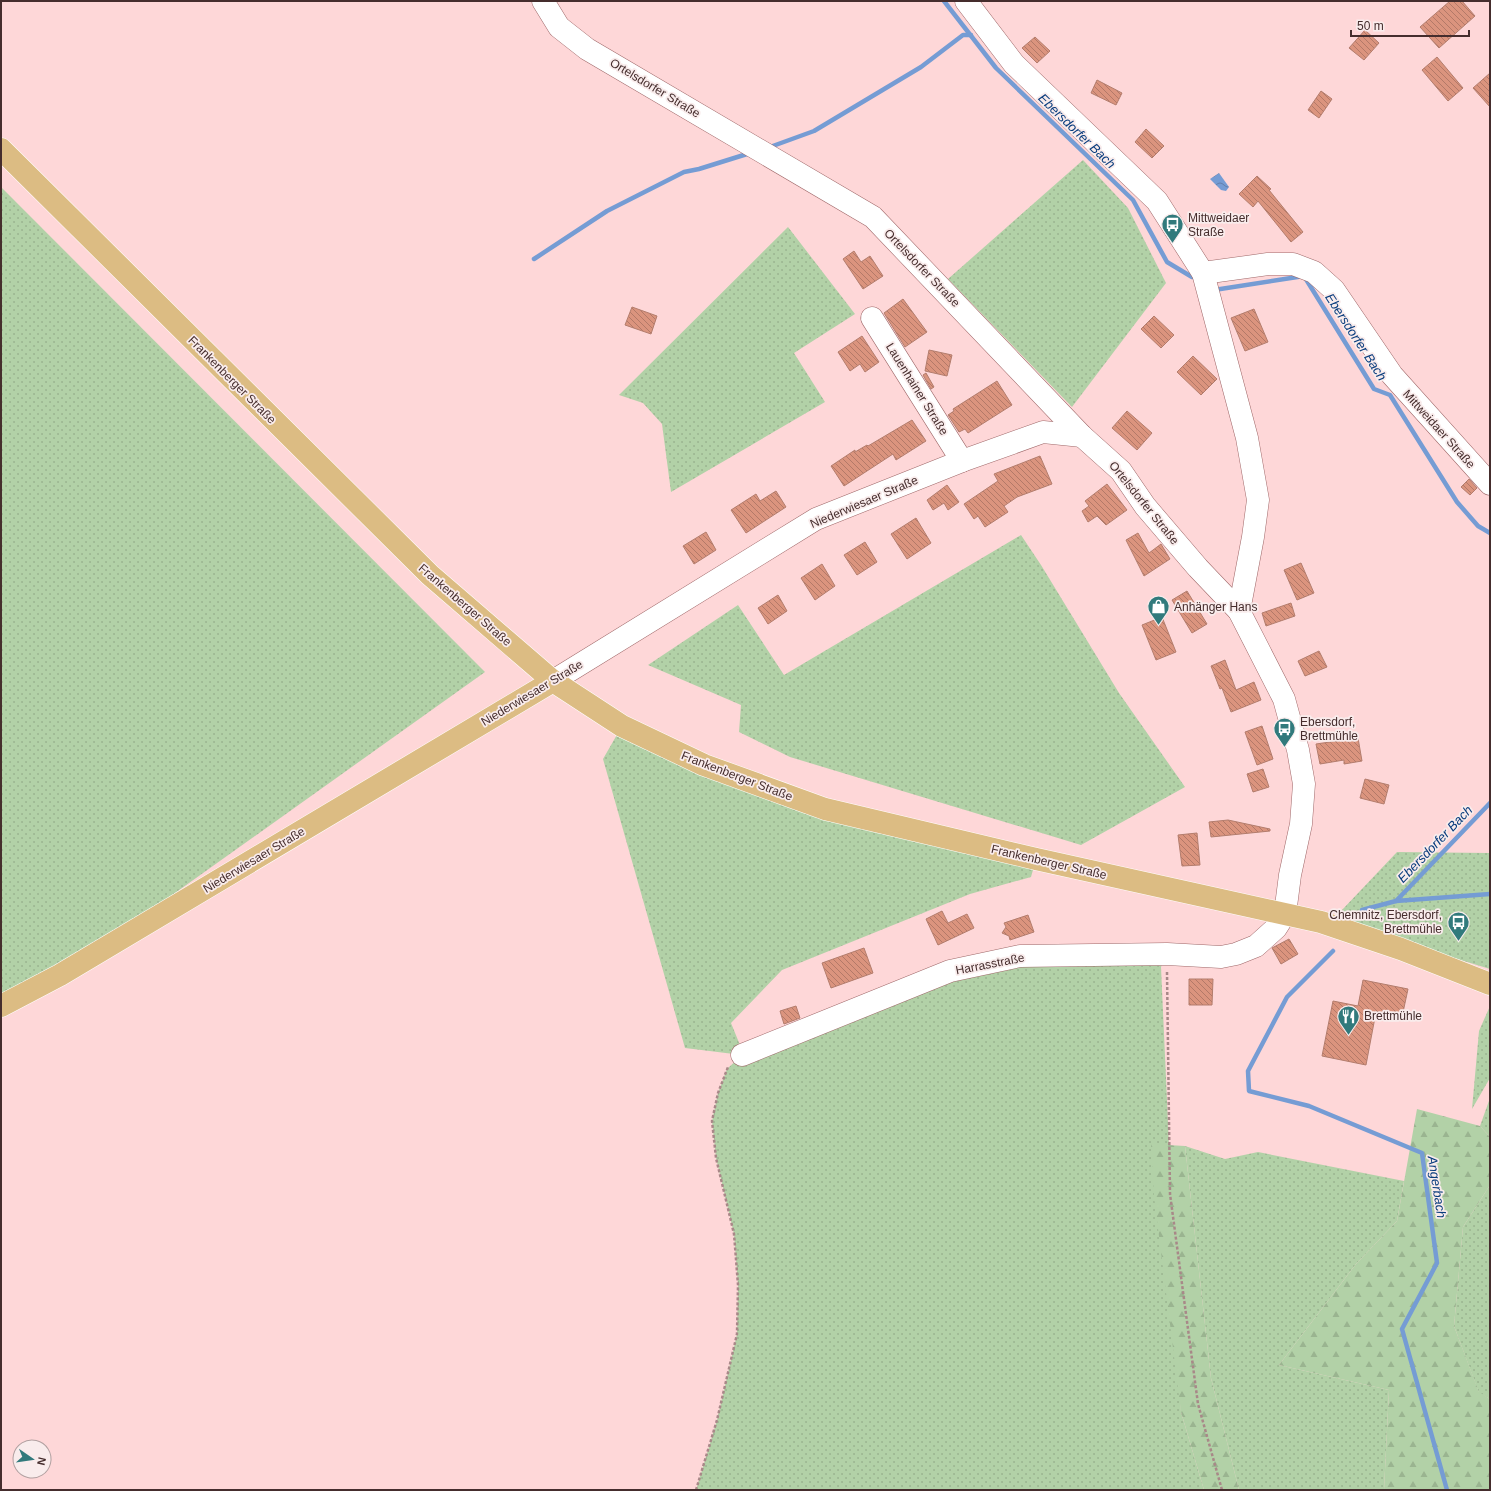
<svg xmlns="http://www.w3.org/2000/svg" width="1491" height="1491" font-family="Helvetica,sans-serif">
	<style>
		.grass { fill: url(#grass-dots) }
		.forest { fill: url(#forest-firs) }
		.water { fill: url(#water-waves) }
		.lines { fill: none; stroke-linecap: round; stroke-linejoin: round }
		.stream { stroke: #759cd4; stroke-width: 4.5 }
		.building { fill: url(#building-back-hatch); stroke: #b37d6d }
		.minor-casing { stroke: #9f6869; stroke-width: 23 }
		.major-casing { stroke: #fff; stroke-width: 23 }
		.path { stroke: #a88888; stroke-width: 2.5; stroke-dasharray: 3 2; stroke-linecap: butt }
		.minor { stroke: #fff; stroke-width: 22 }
		.major { stroke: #dcbc83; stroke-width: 22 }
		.labels { text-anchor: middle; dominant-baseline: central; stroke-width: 3.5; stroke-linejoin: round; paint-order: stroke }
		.street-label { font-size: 12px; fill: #452d2d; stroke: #f9ecec }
		.poi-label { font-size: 12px; fill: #452d2d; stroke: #f9ecec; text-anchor: start }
		.water-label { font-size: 13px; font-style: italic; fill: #083c7d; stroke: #f9ecec }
	</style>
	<defs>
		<pattern id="grass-dots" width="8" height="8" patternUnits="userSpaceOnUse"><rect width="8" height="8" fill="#b2d1a7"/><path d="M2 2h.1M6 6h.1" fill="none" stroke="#9ab490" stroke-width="1.8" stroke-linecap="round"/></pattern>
		<pattern id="forest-firs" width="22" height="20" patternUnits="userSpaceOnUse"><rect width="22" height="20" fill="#b2d1a7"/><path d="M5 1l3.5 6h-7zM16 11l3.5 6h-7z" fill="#9ab490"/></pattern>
		<pattern id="water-waves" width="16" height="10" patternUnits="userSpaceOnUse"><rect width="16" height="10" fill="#759cd4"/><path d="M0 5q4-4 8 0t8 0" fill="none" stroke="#6280ac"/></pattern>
		<pattern id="building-back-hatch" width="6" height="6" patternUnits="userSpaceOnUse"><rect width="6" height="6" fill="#db947e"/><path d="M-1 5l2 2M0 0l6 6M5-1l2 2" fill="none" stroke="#b37968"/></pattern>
	</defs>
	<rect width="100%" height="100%" fill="#fed7d8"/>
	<g class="grass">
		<polygon points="1083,160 1128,208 1166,283 1072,407 948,279"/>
		<polygon points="1,187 485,672 60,975 1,1006"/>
		<polygon points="788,227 855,314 794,353 825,402 671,492 662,424 643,403 619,395"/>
		<polygon points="1021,535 1041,565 1119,693 1185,787 1081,845 790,757 739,732 741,705 648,665 738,605 784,675"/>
		<polygon points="622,726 704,765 1036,859 1031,877 970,894 782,970 731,1023 742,1050 950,971 1167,954 1161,967 1181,1412 1204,1490 696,1490 717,1420 737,1334 738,1285 734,1234 716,1158 712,1121 718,1093 727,1069 742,1055 685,1048 603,759"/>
		<polygon points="1397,852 1490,853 1490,969 1353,927 1342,910"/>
		<polygon points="1490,1006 1490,1078 1472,1109 1479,1031"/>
		<polygon points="1490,1098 1490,1137 1480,1126"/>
		<polygon points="1185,1146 1225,1159 1258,1152 1404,1181 1397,1221 1356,1264 1279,1365 1389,1390 1384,1490 1239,1490 1211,1378"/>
		<polygon points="1490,1185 1490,1399 1479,1393 1454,1326 1463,1227"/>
	</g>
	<g class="forest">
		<polygon points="1417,1109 1480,1126 1490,1137 1490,1185 1463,1227 1454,1326 1479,1392 1490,1399 1490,1490 1384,1490 1389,1390 1279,1365 1356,1264 1397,1221"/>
		<polygon points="1151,1144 1185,1146 1211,1378 1239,1490 1204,1490 1181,1412 1154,1196"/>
	</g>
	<polygon class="water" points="1219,173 1229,187 1226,191 1221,190 1210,179"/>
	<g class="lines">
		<g class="stream">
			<polyline points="944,1 996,68 1133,200 1167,262 1192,277"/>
			<polyline points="770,147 814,131 921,67 963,35 971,35"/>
			<polyline points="534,259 607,211 684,172 699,169 747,154"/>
			<polyline points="1214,290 1304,276 1374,389 1390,395 1457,502 1478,526 1490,533"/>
			<polyline points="1396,901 1490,803"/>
			<polyline points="1362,910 1396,901 1490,894"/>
			<polyline points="1333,951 1287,997 1248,1071 1249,1091 1309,1106 1422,1153 1437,1263 1402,1329 1447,1490"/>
		</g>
	</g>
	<g class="building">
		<polygon points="1450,1 1462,1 1475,16 1439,48 1420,27"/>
		<polygon points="1365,30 1379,43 1364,60 1349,48"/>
		<polygon points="1035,37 1050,51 1037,63 1022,48"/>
		<polygon points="1437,57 1463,88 1448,101 1422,70"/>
		<polygon points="1490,73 1490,107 1473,88"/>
		<polygon points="1097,80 1122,93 1116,105 1091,93"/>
		<polygon points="1321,91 1332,99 1319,118 1308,110"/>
		<polygon points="1146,129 1164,146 1152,158 1135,142"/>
		<polygon points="1257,176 1271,189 1269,190 1303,232 1291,242 1258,201 1253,207 1239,194"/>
		<polygon points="854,251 861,262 870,256 883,276 863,289 843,259"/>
		<polygon points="903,299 927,332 905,347 884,313"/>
		<polygon points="632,307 657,316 651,334 625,325"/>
		<polygon points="1254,309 1268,342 1245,351 1231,318"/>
		<polygon points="1154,316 1174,335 1161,348 1141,329"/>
		<polygon points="862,336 879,362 865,372 860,364 850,371 838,352"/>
		<polygon points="929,350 952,355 947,376 925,371"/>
		<polygon points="1193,356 1217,379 1201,395 1177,372"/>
		<polygon points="926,373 934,387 931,389 923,375"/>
		<polygon points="997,381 1012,405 968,433 965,429 959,432 948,415 954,411 953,409"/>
		<polygon points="1127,411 1152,433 1137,450 1112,428"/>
		<polygon points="912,420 926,441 896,460 893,454 844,486 831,466 855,450 855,452 867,445 868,446"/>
		<polygon points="1040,456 1052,484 1017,497 1004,506 1008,512 985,527 978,516 974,519 964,504 998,481 994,474"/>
		<polygon points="1469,479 1477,488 1470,495 1461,487"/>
		<polygon points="1107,484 1127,510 1106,525 1097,516 1088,522 1082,511 1089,506 1085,501"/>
		<polygon points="947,485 959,502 948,510 944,503 933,510 927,500"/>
		<polygon points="776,491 786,507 746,533 731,510 756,494 760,501"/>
		<polygon points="916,518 931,543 907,559 891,534"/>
		<polygon points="706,532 716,550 694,564 683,546"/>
		<polygon points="1138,533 1149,553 1161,544 1170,559 1144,576 1126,540"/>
		<polygon points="865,542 877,562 857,575 844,555"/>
		<polygon points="1301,563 1314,593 1297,600 1284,570"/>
		<polygon points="822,564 835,586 815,600 801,578"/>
		<polygon points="1187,591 1207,624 1192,633 1172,600"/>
		<polygon points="778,595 787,611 768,624 758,608"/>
		<polygon points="1291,603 1295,616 1266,626 1262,613"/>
		<polygon points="1162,617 1176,652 1156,660 1142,625"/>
		<polygon points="1319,651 1327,667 1305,676 1298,661"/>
		<polygon points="1225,660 1236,690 1254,682 1261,700 1231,712 1222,688 1220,689 1211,666"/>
		<polygon points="1262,726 1273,759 1257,765 1245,732"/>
		<polygon points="1358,738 1362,761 1344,764 1344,760 1320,764 1316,744"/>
		<polygon points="1263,769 1269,787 1253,792 1247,774"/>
		<polygon points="1365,779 1389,785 1384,804 1360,798"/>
		<polygon points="1228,820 1270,829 1270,831 1211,837 1209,822"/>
		<polygon points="1197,833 1200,865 1182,866 1178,835"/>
		<polygon points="942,911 948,923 967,914 974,928 938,945 926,919"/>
		<polygon points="1028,915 1034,932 1010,940 1009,936 1002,933 1006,927 1004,923"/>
		<polygon points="1289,939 1298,954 1281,964 1272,948"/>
		<polygon points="864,948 873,973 831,988 822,963"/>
		<polygon points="1189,979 1213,979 1212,1005 1189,1005"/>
		<polygon points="1363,980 1408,989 1402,1017 1376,1012 1366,1065 1322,1056 1333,1001 1358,1006"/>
		<polygon points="796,1006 800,1018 784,1024 780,1011"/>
	</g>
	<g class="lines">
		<defs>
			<g id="minor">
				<polyline points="543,1 559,27 587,49 873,217 1082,436 1121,471 1145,506 1198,568 1239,611 1284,699 1298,750 1304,784 1301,824 1290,875 1285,914 1276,928 1256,946 1236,954 1221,957 1167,954 1020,956 950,971 742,1055"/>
				<polyline points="966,1 1014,64 1157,201 1203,273 1247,438 1258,500 1253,537 1239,611"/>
				<polyline points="1203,273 1268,264 1293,264 1314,272 1334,290 1392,375 1490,484"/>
				<polyline points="872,318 962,461"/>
				<polyline points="553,681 816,519 962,461 1043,432 1082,436"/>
			</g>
			<g id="major">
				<polyline points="1,149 430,575 553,681 622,726 704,765 825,809 1036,859 1321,922 1401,949 1490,984"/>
				<polyline points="1,1006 60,975 553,681"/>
			</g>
		</defs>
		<use href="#minor" class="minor-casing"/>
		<use href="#major" class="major-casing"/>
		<g class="path">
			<polyline points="1167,972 1170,1194 1198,1404 1222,1490"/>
			<polyline points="696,1490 717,1420 737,1334 738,1285 734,1234 716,1158 712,1121 718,1093 728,1067"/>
		</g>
		<use href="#minor" class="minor"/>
		<use href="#major" class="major"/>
	</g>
	<defs>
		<symbol id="bus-pin" viewBox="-11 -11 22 30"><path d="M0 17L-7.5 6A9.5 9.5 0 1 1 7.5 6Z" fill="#317a7c" stroke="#f9ecec"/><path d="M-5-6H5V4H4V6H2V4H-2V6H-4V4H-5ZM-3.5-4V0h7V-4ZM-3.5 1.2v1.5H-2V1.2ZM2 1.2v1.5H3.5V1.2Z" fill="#fff"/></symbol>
		<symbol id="shop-pin" viewBox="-11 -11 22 30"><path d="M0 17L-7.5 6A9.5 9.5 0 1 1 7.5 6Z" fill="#317a7c" stroke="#f9ecec"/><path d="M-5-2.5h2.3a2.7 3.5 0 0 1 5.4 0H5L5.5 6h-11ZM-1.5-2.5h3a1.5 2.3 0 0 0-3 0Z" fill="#fff"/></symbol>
		<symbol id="restaurant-pin" viewBox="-11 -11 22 30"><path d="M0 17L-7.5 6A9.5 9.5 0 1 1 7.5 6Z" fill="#317a7c" stroke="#f9ecec"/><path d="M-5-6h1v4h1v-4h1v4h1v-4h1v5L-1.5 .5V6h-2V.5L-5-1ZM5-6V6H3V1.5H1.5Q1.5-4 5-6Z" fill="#fff"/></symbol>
	</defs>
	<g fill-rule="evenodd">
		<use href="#bus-pin" x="1160" y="212" width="25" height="34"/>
		<use href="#shop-pin" x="1146" y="594" width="25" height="34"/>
		<use href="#bus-pin" x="1272" y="716" width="25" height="34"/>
		<use href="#bus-pin" x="1446" y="910" width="25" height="34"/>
		<use href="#restaurant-pin" x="1336" y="1004" width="25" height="34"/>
	</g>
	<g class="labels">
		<g class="street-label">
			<text transform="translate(655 88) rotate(31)">Ortelsdorfer Straße</text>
			<text transform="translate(922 268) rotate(46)">Ortelsdorfer Straße</text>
			<text transform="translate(232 380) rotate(45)">Frankenberger Straße</text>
			<text transform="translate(917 389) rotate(58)">Lauenhainer Straße</text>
			<text transform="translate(1439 429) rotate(48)">Mittweidaer Straße</text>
			<text transform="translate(864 502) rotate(-23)">Niederwiesaer Straße</text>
			<text transform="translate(1144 503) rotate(51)">Ortelsdorfer Straße</text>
			<text transform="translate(465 605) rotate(41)">Frankenberger Straße</text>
			<text transform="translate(532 693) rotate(-31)">Niederwiesaer Straße</text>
			<text transform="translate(737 776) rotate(21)">Frankenberger Straße</text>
			<text transform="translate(254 860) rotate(-31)">Niederwiesaer Straße</text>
			<text transform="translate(1049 862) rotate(13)">Frankenberger Straße</text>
			<text transform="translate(990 964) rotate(-11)">Harrasstraße</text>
		</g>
		<g class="poi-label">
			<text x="1188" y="218">Mittweidaer<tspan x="1188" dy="14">Straße</tspan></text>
			<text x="1174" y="607">Anhänger Hans</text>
			<text x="1300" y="722">Ebersdorf,<tspan x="1300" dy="14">Brettmühle</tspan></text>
			<text x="1442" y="915" text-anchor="end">Chemnitz, Ebersdorf,<tspan x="1442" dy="14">Brettmühle</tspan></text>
			<text x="1364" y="1016">Brettmühle</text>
		</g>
		<g class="water-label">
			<text transform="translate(1077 131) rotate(44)">Ebersdorfer Bach</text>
			<text transform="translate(1356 337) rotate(57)">Ebersdorfer Bach</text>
			<text transform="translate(1435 844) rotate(-46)">Ebersdorfer Bach</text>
			<text transform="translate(1437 1187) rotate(81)">Angerbach</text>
		</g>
	</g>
	<rect width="1491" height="1491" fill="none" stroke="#452d2d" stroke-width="4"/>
	<g transform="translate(32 1459) rotate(103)"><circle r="19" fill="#f9ecec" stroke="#b1a0a0"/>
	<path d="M0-3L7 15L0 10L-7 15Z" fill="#317a7c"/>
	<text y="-6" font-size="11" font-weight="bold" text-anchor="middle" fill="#452d2d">N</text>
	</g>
	<path d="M1351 30v6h118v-6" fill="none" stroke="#452d2d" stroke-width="2"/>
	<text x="1357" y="30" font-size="12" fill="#452d2d" stroke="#f9ecec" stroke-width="3" paint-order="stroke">50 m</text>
</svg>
